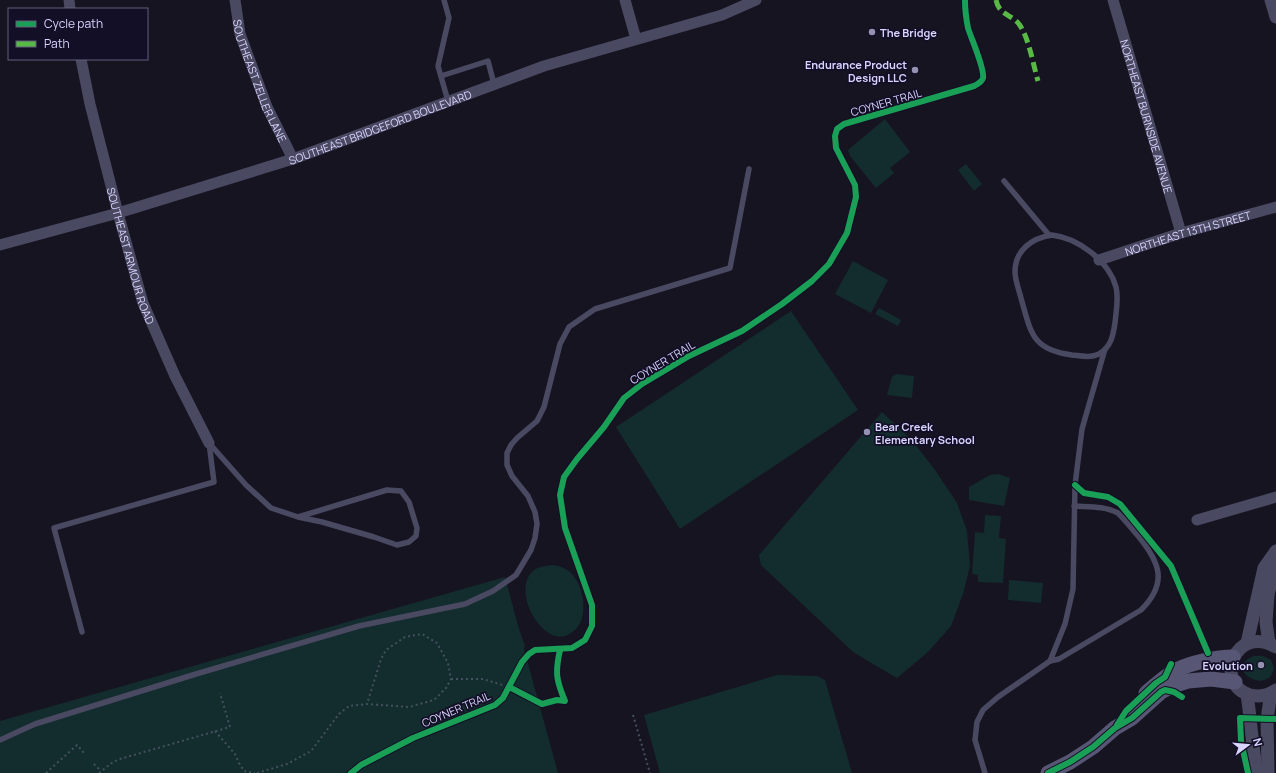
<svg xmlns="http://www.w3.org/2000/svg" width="1276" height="773" font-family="Manrope,sans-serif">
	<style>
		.green { fill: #132c2d }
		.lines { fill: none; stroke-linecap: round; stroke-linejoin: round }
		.path { stroke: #44505f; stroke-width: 2; stroke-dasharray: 2 3; stroke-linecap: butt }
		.service { stroke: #4a4962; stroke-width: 5.5 }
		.minor { stroke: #4a4962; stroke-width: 11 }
		.tertiary { stroke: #4a4962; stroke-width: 13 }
		.secondary { stroke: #575674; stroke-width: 15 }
		.quiet { stroke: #58b947; stroke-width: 5; stroke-dasharray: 10 5; stroke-linecap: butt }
		.cycleway-casing { stroke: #130f26; stroke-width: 8 }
		.cycleway { stroke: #1a9f57; stroke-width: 6 }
		.poi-dot { fill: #9591b1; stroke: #130f26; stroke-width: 1.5 }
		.labels { text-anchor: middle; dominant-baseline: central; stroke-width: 3.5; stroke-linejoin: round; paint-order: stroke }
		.poi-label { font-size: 11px; font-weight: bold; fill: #d9d4ff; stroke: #130f26; text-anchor: start }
		.street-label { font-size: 11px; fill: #d9d4ff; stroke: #130f26 }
	</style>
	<rect width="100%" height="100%" fill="#161421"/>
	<g class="green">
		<polygon points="885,119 910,152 890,168 894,173 876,188 850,156 848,150"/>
		<polygon points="966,164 982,184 974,191 958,170"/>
		<polygon points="853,261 888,280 871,313 835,294"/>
		<polygon points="879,308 901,320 898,326 875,314"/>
		<polygon points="791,311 858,410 680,529 616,427"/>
		<polygon points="896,374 914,376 912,398 887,395 892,377"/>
		<polygon points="882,412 911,439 935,470 957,503 967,531 970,566 963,594 951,626 928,652 897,678 853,652 761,565 759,555"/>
		<polygon points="998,474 1010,478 1004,506 969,500 969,487 990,475"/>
		<polygon points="985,515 1001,516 999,538 1006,539 1003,583 978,582 978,575 972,574 975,532 984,533"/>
		<path d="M553,565c7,1 12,3 17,7 12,11 17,34 11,49 -2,5 -5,9 -10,12 -26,19 -61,-42 -38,-62 6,-5 13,-5 20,-6z"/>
		<polygon points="505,577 519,629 525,646 524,649 558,773 0,773 0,721"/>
		<polygon points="1009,580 1043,583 1041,603 1008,600"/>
		<path d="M1254,656h9l8,4 3,8c-5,29 -53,1 -20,-12z"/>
		<polygon points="777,675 817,676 825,680 852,773 660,773 644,715"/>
	</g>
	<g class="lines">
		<g class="path">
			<polyline points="451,679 483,679 509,687"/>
			<polyline points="633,715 650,773"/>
			<polyline points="215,731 235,754 239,763 244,771 255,773"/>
			<polyline points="94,764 101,771"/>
			<polyline points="46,773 77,745 84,753"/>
			<polyline points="99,773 113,762 120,759 230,727 220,693"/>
			<polyline points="257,773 287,764 311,751 339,714 349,706 367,704 409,707 434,700 446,688 451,679 448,663 437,643 422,634 405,637 386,650 381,659 367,704"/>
		</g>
		<g class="service">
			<polyline points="444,0 449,18 438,66 448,101"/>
			<polyline points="441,76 488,61 494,84"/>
			<polyline points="1004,181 1049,235"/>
			<path d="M1052,235c26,3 57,26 64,52 3,12 0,24 -1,36 -2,13 -4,24 -16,31 -9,4 -17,2 -27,1 -40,-5 -41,-22 -51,-57 -2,-8 -6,-18 -6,-26 0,-22 17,-34 37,-37z"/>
			<polyline points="209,443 246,485 271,508 298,517 322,522 374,537 397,545 409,542 416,536 417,528 409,502 401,491 387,490 298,517"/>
			<polyline points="82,632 54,528 214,482 209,443"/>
			<path d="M1050,661l9,-2 82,-49c27,-27 19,-47 -2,-73 -7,-8 -13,-16 -21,-24 -13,-7 -29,-6 -44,-7"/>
			<polyline points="0,740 35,724 196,674 359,626 465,604 493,591 516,575 531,550 535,538 537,524 535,512 528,496 512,476 507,465 507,453 511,445 517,438 537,421 544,407 560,344 569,327 595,309 730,268 749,169"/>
			<polyline points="985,773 975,740 977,722 983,710 998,697 1050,661 1065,624 1073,589 1075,485 1082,429 1105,349"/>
		</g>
		<g class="minor">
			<polyline points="69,0 70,9"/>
			<path id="s1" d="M235,0l5,34 27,73 26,52"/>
			<polyline points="625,0 636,39"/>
			<path id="s2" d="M1113,0l68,233"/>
			<path id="s3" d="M81,59l9,45 28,109 25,90 32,73 34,67"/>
			<path id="s4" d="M0,245l118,-32 175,-54 251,-93 178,-51 34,-15"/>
			<path id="s5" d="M1099,260l82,-27 95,-26"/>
			<polyline points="1197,520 1276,497"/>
		</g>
		<g class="tertiary">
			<polyline points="1271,0 1276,17"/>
			<polyline points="1247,643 1264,568 1276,551"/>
			<polyline points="1269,643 1266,622 1268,595 1276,559"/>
			<path d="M1276,647c-41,-24 -63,37 -26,48 9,2 18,1 26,-5"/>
			<path d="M1247,694c4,26 5,53 10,79"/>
			<polyline points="1268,773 1267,719 1271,693"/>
		</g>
		<g class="secondary">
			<path d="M1146,693c9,-8 19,-17 30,-23 15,-7 40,-13 57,-13"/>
			<polyline points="1048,773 1070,762 1093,747 1115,728 1132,718 1161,692 1172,686 1188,681 1211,679 1235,682"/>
		</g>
		<path class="quiet" d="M996,0c3,15 15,14 23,24 10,14 14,40 19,57"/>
		<defs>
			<g id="cycleway">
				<polyline points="1075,485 1084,493 1108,497 1120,504 1171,566 1208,653"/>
				<path d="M509,687l33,17 15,-4 8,1c-9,-21 -10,-29 -5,-51"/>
				<polyline points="1117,725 1126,711 1156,683 1165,677 1171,664"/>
				<path d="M351,773l10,-8 52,-27 82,-33 8,-7 19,-36 7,-8 6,-4 37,-2 13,-8 7,-14v-21l-27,-77 -5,-33 4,-18 13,-18 27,-32 20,-29 18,-14 47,-28 53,-25 40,-27 30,-23 17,-17 18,-31 9,-36 -1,-12 -19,-37 -1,-12 2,-7 7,-5 130,-38c4,-2 8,-4 9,-8 2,-9 -12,-40 -15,-50 -2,-10 -3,-19 -3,-28"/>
				<polyline points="1048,773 1070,762 1093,747 1115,728 1132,718 1161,692 1165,690 1174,692 1182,697"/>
				<polyline points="1248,773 1241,741 1240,718 1276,719"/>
			</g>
		</defs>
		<use href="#cycleway" class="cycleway-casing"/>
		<use href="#cycleway" class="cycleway"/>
	</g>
	<g class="poi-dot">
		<circle cx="872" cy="32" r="4"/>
		<circle cx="915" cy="70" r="4"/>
		<circle cx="867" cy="432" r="4"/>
		<circle cx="1261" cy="665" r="4"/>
	</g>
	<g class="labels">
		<g class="poi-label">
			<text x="880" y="32">The Bridge</text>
			<text x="907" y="64" text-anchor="end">Endurance Product<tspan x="907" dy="13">Design LLC</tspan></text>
			<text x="875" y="426">Bear Creek<tspan x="875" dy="13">Elementary School</tspan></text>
			<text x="1253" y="665" text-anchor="end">Evolution</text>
		</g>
		<g class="street-label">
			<text stroke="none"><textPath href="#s1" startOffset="85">SOUTHEAST ZELLER LANE</textPath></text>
			<text transform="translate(886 102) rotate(-16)">COYNER TRAIL</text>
			<text stroke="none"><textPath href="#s2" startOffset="121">NORTHEAST BURNSIDE AVENUE</textPath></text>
			<text stroke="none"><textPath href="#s4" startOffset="398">SOUTHEAST BRIDGEFORD BOULEVARD</textPath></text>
			<text stroke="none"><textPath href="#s5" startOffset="93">NORTHEAST 13TH STREET</textPath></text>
			<text stroke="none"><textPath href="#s3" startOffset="203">SOUTHEAST ARMOUR ROAD</textPath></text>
			<text transform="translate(662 362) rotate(-31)">COYNER TRAIL</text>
			<text transform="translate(456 709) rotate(-23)">COYNER TRAIL</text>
		</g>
	</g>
	<rect x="8" y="8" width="140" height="52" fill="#130f26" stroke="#625e7d"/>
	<rect x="16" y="21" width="20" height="6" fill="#1a9f57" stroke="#625e7d"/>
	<text x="44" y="28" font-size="12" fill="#d9d4ff">Cycle path</text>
	<rect x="16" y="41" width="20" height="6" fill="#58b947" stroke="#625e7d"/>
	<text x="44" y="48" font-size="12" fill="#d9d4ff">Path</text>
	<g transform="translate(1248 745) rotate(74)" stroke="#130f26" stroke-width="3" paint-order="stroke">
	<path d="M0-3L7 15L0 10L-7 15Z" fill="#d9d4ff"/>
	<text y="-6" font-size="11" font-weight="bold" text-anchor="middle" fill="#d9d4ff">N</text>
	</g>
</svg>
